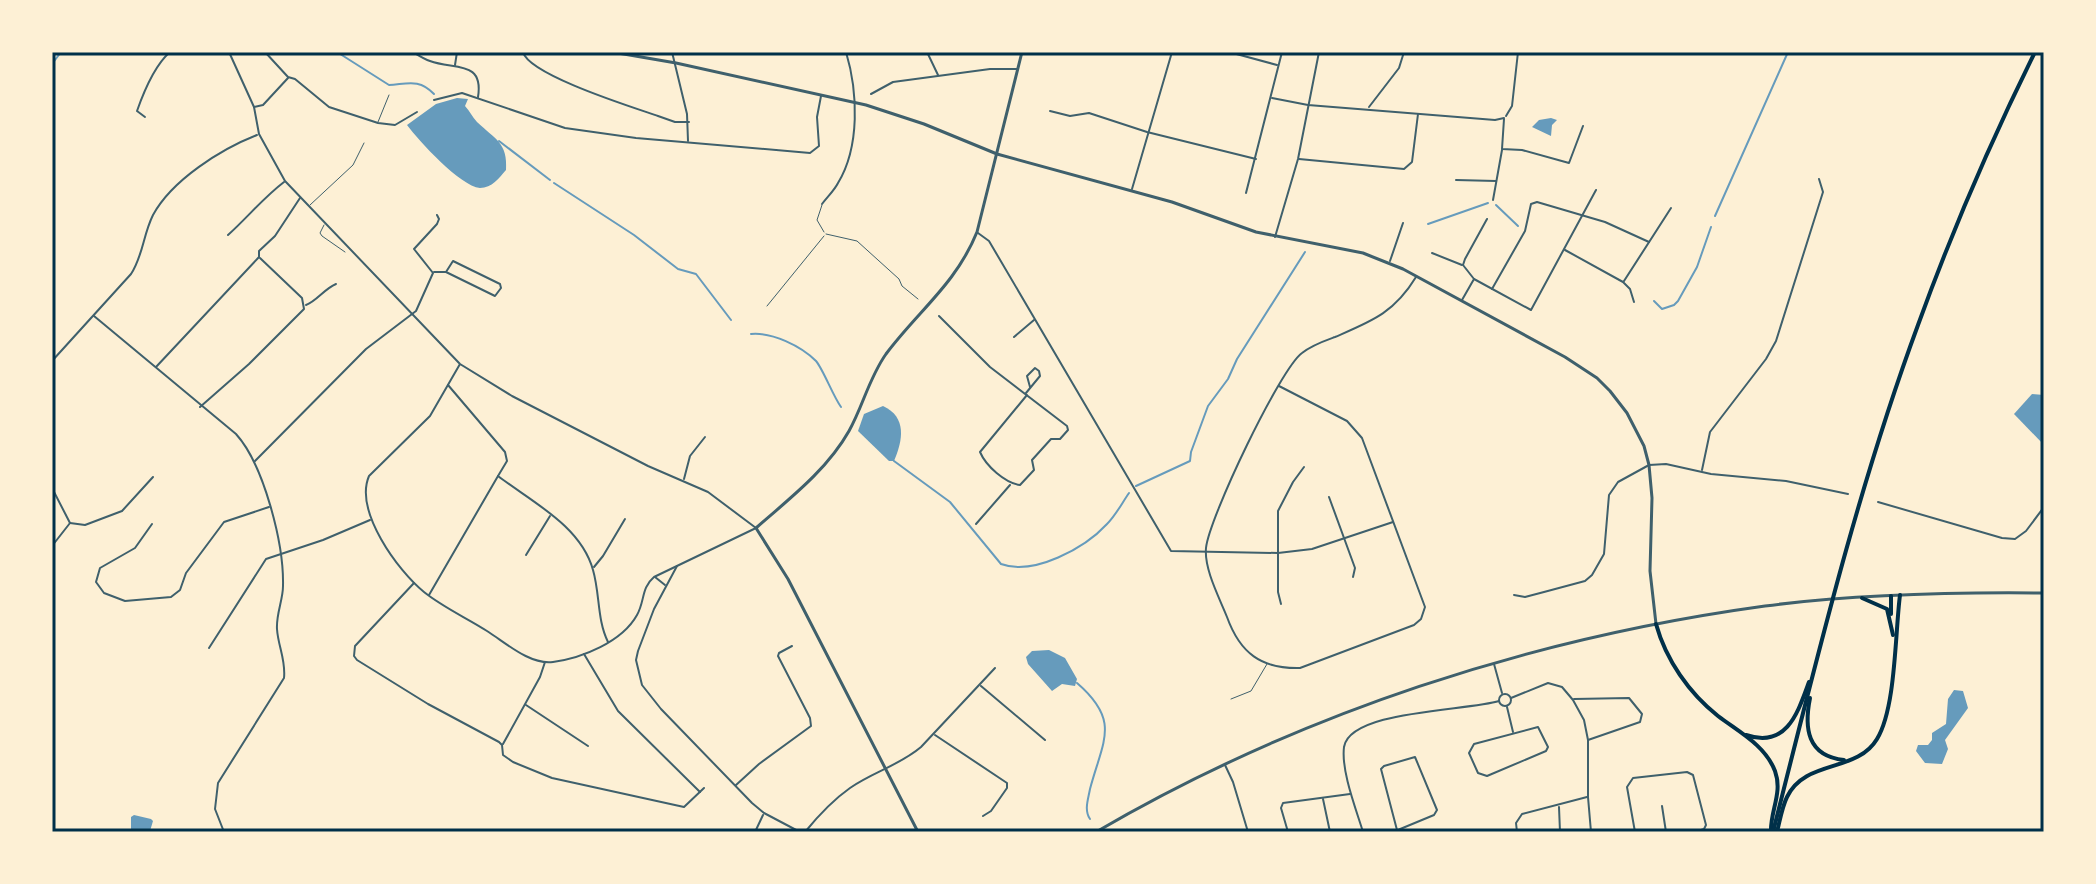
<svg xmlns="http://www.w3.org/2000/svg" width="2096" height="884" font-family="Poppins,sans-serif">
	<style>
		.water { fill: #669bbc }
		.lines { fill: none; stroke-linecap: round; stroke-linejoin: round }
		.stream { stroke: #669bbc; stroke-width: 2 }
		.service { stroke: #3f606c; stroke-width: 1 }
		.minor { stroke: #3f606c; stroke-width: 2 }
		.tertiary { stroke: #3f606c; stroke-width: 3 }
		.primary { stroke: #003049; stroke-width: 4 }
		.neatline { fill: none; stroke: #003049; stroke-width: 3 }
	</style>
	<rect width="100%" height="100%" fill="#fdf0d5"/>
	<g class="water">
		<path d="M457,98l11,1 -3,7c5,5 7,11 12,16 18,17 31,21 29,48 -7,8 -14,18 -26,18 -20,-2 -61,-47 -73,-63l29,-21z"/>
		<polygon points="1551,118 1557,120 1552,125 1551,136 1532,127 1539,120"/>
		<polygon points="2032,394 2044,395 2044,445 2014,414"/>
		<path d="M883,406c24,11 20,34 11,55h-5l-31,-30 6,-17z"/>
		<polygon points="1049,650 1065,658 1077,679 1075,686 1062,684 1052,691 1028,664 1026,657 1032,651"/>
		<polygon points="1954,690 1963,691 1968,708 1945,740 1948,749 1942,764 1925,763 1916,751 1918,745 1928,745 1932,740 1932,733 1946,724 1948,699"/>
		<polygon points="134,815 151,819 153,821 150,831 131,829 131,817"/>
	</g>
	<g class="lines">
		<g class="stream">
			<path d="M337,52l52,33c18,-1 30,-7 45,9"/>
			<polyline points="52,64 61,52"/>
			<polyline points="499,141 550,180"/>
			<polyline points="554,183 634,235 678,269 696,274 731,320"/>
			<polyline points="1496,205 1518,226"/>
			<polyline points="1715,216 1788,52"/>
			<polyline points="1428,224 1488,203"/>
			<polyline points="1654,301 1662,309 1674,305 1678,301 1697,267 1711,227"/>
			<path d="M751,334c21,-2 50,12 65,27 7,8 17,35 25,46"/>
			<path d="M894,461l56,41 51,62c33,12 84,-16 106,-40 9,-9 15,-21 22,-31"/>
			<polyline points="1136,486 1190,461 1191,452 1208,406 1228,379 1237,359 1305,252"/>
			<path d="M1077,683c44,38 26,57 13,106 -2,11 -6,21 0,30"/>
		</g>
		<g class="service">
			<polyline points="378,122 389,95"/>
			<polyline points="310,205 353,165 364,143"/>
			<polyline points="822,205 817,220 824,232"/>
			<polyline points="324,225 320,233 322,236 345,252"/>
			<polyline points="826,234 857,241 899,279 902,286 918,299"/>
			<polyline points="767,306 824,236"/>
			<polyline points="1231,699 1251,691 1267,664"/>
		</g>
		<g class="minor">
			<path d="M229,52l25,55 5,27 26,47 175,183 52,32 136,70 60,26 48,36 -102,49c-13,11 -9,24 -17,38 -15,27 -55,43 -84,47 -23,3 -47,-19 -66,-31 -20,-13 -43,-23 -63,-39 -26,-21 -70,-81 -55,-116l61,-60 30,-52"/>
			<polyline points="265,52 288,77 295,79 329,107 378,123 395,125 417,112"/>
			<path d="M413,52c5,3 11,7 17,9 24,9 54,-1 48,36"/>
			<path d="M523,52c6,23 109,55 135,64l17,6h14"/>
			<polyline points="672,52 687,114 688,141"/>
			<polyline points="927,52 938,75"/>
			<polyline points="1229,52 1277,65"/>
			<polyline points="455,65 457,52"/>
			<polyline points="871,94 893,82 990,69 1017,69"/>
			<polyline points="1272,98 1308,105 1495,120 1504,118"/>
			<polyline points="434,100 462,93 565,128 636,138 810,153 819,146 817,117 821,96"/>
			<polyline points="254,107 263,105 288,78"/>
			<polyline points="1369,107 1399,68 1404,52"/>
			<polyline points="1050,111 1070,116 1089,113 1147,132 1256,159"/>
			<polyline points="1506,116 1512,106 1518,52"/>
			<path d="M145,117l-8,-6c7,-20 17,-45 33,-59"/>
			<polyline points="1504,119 1502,149 1522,150 1569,163 1583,126"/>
			<polyline points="1299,159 1404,169 1412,162 1418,114"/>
			<polyline points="1456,180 1496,181"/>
			<polyline points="1132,189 1172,52"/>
			<polyline points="1246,193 1282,52"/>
			<polyline points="1493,200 1502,150"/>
			<path d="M822,204c5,-7 12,-13 16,-21 22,-36 20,-91 8,-131"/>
			<polyline points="978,233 989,241 1171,551 1278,553 1312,549 1393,522"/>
			<path d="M228,235c20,-18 35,-37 56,-53"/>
			<polyline points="1275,237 1298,159 1319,52"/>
			<polyline points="1565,250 1623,282 1630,289 1634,302"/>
			<polyline points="1432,253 1462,265"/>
			<polyline points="1390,261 1403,223"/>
			<polyline points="434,272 446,272 495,296 501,288 500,284 453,261 446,272"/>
			<polyline points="1474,279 1531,310 1596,190"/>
			<polyline points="1624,281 1671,208"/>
			<polyline points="1492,289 1525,231 1531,204 1537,202 1605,222 1649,242"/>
			<polyline points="1462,300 1474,279 1463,265 1465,259 1487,219"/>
			<path d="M306,305c11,-4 18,-16 30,-21"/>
			<path d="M94,316l142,118c28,31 48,110 47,152 0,14 -7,28 -6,43 1,17 9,31 7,49l-66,105 -3,26 9,23"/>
			<path d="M939,316l51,51 77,59 1,4 -8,9h-9l-19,21 2,10 -14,15c-15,-2 -34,-19 -40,-33l47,-57"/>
			<polyline points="1014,337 1034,320"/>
			<path d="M52,361l79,-87c12,-18 12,-39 22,-59 19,-35 68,-66 104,-80"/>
			<polyline points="156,367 259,257 259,251 275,236 300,198"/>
			<path d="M448,385l57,67 2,9 -9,15c34,26 83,50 95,94 7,24 4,50 15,72"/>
			<path d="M1279,386l68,35 15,17 63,169 -4,12 -7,6 -114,43c-39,1 -60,-15 -73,-51 -8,-20 -23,-48 -21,-69 3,-30 74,-179 96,-195 10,-8 22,-12 33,-16 37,-16 59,-24 81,-60"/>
			<polyline points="1026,393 1040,376 1039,371 1035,368 1027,376 1030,387"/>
			<polyline points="200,407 249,364 304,309 302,298 260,258"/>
			<polyline points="255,461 366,349 416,311 433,273 414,249 437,224 439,219 437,215"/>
			<polyline points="1702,470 1710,432 1766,359 1776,341 1823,192 1819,179"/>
			<polyline points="684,479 690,456 705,437"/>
			<polyline points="52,488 70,523 52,546"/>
			<polyline points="1329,497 1355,568 1353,577"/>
			<polyline points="1878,502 2002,538 2015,539 2026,531 2044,507"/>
			<polyline points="70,523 85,525 122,511 153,477"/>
			<polyline points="152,524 135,548 100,568 96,582 104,593 125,601 171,597 180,590 186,573 224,522 269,507"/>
			<polyline points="976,524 1010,485"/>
			<polyline points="526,555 550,516"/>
			<polyline points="677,566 654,609 638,651 636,660 642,685 661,709 752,803 764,813 800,832"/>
			<polyline points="594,567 603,556 625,519"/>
			<polyline points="655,577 665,585"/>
			<polyline points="414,583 355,646 354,656 357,660 428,704 499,742 502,745 503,755 513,762 552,778 684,807 704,788"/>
			<polyline points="429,595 498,476"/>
			<polyline points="1514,595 1525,597 1544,592 1585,581 1592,575 1604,554 1609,495 1618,482 1649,465 1666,464 1711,474 1786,481 1848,494"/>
			<polyline points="1281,604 1278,592 1278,511 1293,482 1304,467"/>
			<polyline points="209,648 266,559 323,540 370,520"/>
			<polyline points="584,654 618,711 700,792"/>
			<polyline points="1494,664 1502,693"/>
			<polyline points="981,686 1045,740"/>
			<circle cx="1505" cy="700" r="6"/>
			<polyline points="1511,698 1548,683 1562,687 1573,700 1584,720 1588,740 1588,797 1591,832"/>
			<polyline points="1574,699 1629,698 1642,714 1640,722 1588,740"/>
			<polyline points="526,705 588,746"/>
			<polyline points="1507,707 1513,732"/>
			<polygon points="1538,727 1548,747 1546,751 1487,776 1478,773 1469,753 1474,744"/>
			<polyline points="935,735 1007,783 1007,788 991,811 983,816"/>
			<polyline points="503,744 540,677 545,662"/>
			<polyline points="1225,765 1233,782 1248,832"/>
			<polyline points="736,785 759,764 811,726 810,718 778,656 779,653 792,646"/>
			<polyline points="1323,799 1330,832"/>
			<polyline points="1662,806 1666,832"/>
			<polyline points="1559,807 1560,832"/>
			<polyline points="755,832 763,815"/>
			<path d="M805,832c13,-16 28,-32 45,-44 23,-16 50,-23 71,-41l74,-79"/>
			<polyline points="1288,832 1281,808 1283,803 1350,794"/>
			<path d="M1363,832c-7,-23 -22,-61 -19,-85 6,-37 123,-36 155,-46"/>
			<polyline points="1393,832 1434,815 1437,810 1415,757 1384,766 1381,769 1397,830"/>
			<polyline points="1517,832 1516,823 1522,814 1587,797"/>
			<polyline points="1635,832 1627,787 1633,778 1687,772 1693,775 1706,825 1704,829 1695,832"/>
		</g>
		<g class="tertiary">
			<polyline points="612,52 676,63 866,105 924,124 997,154 1172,202 1256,232 1363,253 1403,269 1565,357 1597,378 1610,391 1627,413 1644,446 1649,465 1652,498 1650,571 1656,624"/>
			<path d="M918,832l-130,-253 -32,-51c33,-29 71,-58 93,-97 14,-25 20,-53 37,-77 32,-43 70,-70 91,-122l45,-180"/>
			<path d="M1096,832c204,-119 435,-194 669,-226 92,-12 186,-14 279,-13"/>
		</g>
		<g class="primary">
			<polyline points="1862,598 1887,609 1893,635"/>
			<polyline points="1891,614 1891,596"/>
			<path d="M1656,624c10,36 33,69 62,92 21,16 47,29 57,55 8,22 -5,40 -4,61"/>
			<path d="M1810,698c-6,30 -3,58 34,62"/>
			<path d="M1746,735c41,14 52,-23 63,-53"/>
			<path d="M1773,832c43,-170 84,-342 145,-507 34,-94 73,-184 117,-273"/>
			<path d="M1777,832c3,-12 5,-25 10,-35 18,-38 70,-24 90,-58 19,-31 18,-106 23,-144"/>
		</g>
	</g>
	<rect width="2096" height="884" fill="none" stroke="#fdf0d5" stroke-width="108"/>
	<rect x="54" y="54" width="1988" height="776" class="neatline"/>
</svg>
